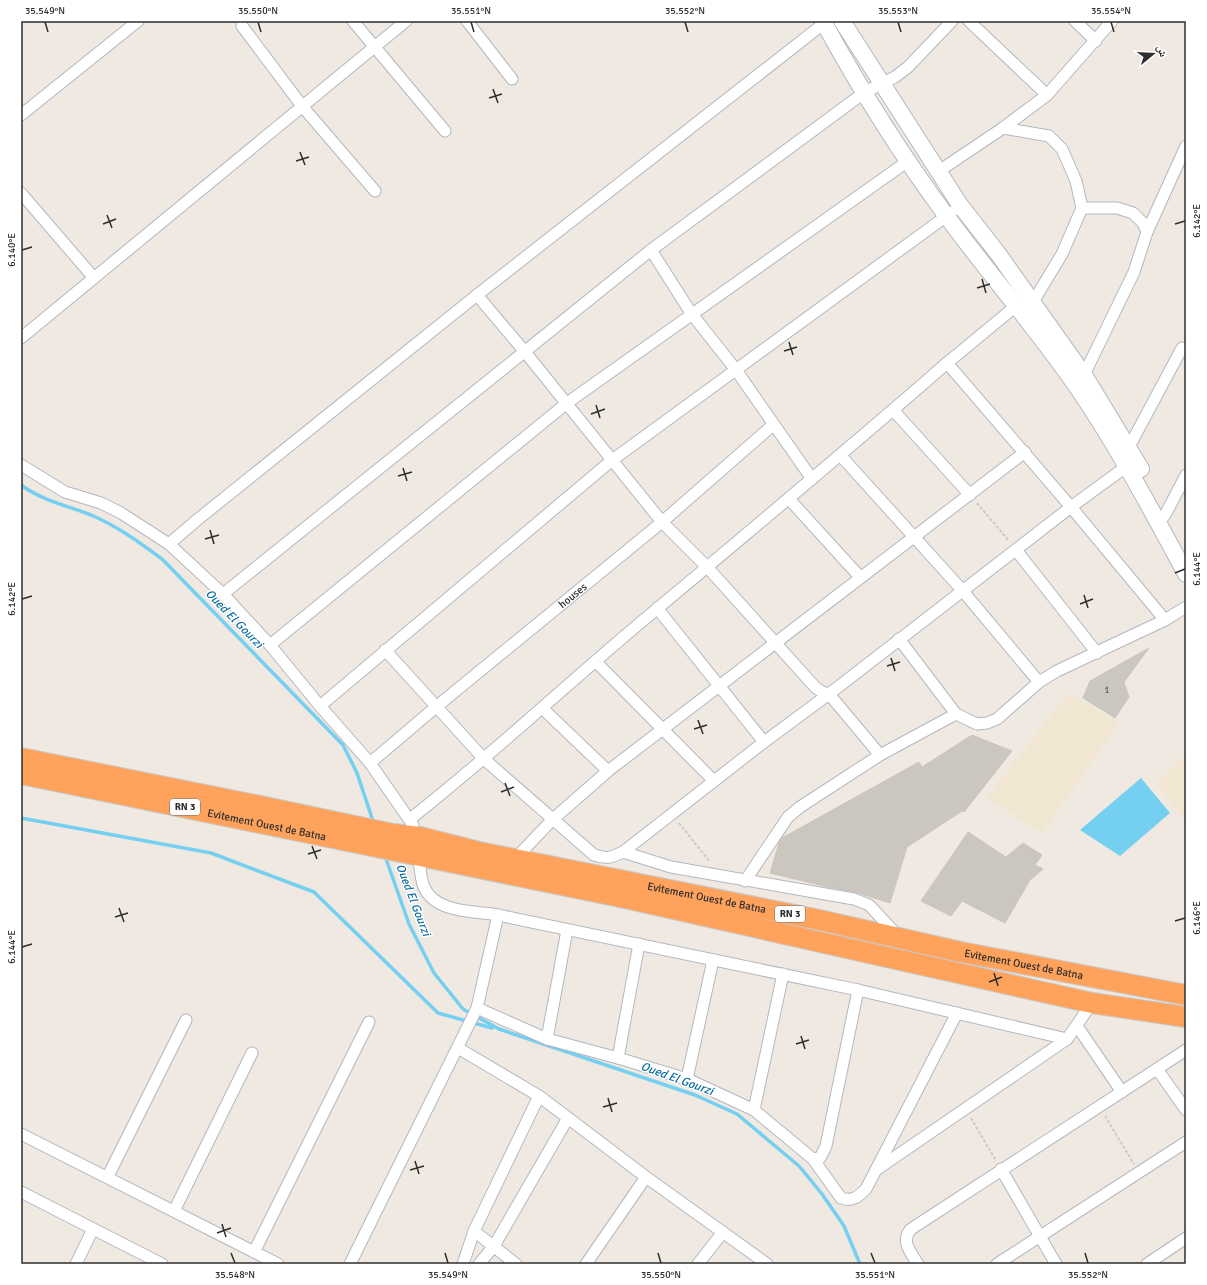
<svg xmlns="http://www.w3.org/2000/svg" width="1207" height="1285" font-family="Signika,'Noto Naskh Arabic',sans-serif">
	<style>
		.education { fill: #f0e6d1 }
		.water { fill: #75cff0 }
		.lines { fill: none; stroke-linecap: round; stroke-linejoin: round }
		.stream { stroke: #75cff0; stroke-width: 3.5 }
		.building { fill: #cbc7bf; stroke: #cbc5ba }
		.street-casing { stroke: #b4b7c1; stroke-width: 13 }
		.secondary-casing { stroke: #b4b7c1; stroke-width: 18 }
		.highway-casing { stroke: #c9c9c9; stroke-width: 22 }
		.path { stroke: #c9c9c9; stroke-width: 2; stroke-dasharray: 3 2; stroke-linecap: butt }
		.street { stroke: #fff; stroke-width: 11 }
		.secondary { stroke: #fff; stroke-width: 16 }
		.highway { stroke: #ffa35c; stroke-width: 20 }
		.ticks { fill: none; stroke: #2e2e2e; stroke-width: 1.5 }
		.labels { text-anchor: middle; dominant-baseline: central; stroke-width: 3; stroke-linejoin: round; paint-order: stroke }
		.number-label { font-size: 9px; fill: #555452 }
		.shield { fill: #fff; stroke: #6d6d6d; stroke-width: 1 }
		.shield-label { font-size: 10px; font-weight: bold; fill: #2e2e2e }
		.street-label { font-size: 11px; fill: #2e2e2e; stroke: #fff }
		.water-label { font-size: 12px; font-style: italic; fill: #0d6fa3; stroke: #fff }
		.neatline { fill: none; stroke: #2e2e2e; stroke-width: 1.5 }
		.ticks-label { font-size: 10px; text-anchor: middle; fill: #2e2e2e }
	</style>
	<rect width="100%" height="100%" fill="#efe9e1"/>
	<g class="education">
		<polygon points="1068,693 1119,723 1042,833 987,798"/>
		<polygon points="1186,754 1186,822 1156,783"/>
	</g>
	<polygon class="water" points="1141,778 1170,813 1120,856 1080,830"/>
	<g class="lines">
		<g class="stream">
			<path d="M21,485c20,15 47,21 70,30 26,11 48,27 71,44l181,186 14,28 17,51"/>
			<polyline points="21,818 211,853 314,892 438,1013 492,1028"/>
			<polyline points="385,856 409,924 434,973 463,1009 499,1029 695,1095 737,1114 799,1166 822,1194 844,1226 860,1264"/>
		</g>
	</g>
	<g class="building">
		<polygon points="1149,648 1124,682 1129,697 1115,718 1083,698 1090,681"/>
		<polygon points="972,735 1012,751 964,812 962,811 907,847 890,903 855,892 828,887 770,873 779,843 782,838 919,762 922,767"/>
		<polygon points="968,832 1006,857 1023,843 1042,855 1035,865 1043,869 1030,880 1005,923 962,901 951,916 921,901"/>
	</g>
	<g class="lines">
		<defs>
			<g id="street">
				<polyline points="353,21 445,131"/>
				<polyline points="467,21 512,79"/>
				<polyline points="969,21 1047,95"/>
				<polyline points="1075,21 1096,41"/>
				<polyline points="242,26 302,106 375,191"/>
				<polyline points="21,115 138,21"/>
				<polyline points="939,171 1003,128 1047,95 1112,21"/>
				<polyline points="21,193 94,278"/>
				<polyline points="1082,208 1117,208 1133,213 1143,223 1147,232 1134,272 1084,375"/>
				<polyline points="1147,232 1186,146"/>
				<polyline points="651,250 691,313 736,370 812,479"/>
				<polyline points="477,295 525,352 662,522 708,568 815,687 822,692 829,694 880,755"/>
				<polyline points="21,338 406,21"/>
				<polyline points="893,410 970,495"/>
				<polyline points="1129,447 1182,348 1186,350"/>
				<polyline points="841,456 962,590 1039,682"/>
				<polyline points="21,465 65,492 101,503 121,513 169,544 223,594 270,645 320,706 370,763 413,825"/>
				<polyline points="1127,466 1071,507 1165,620 1186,607"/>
				<polyline points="789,499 860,577"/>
				<polyline points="1158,522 1165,515 1186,475"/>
				<polyline points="169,544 197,520 477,295 827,21"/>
				<polyline points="1016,550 1097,653"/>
				<polyline points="223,594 651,250 865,92 895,77 908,67 952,21"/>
				<polyline points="657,608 764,742"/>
				<polyline points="899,639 956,714 977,724 987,723 997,719 1039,682 1057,671 1165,620"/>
				<polyline points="270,645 567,403 908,161"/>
				<path d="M385,650l99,109 110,96c12,4 17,3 29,-3l48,15 183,32 15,6 29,31"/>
				<polyline points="596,662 714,781"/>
				<polyline points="320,706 611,461 952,212"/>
				<polyline points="542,708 608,771"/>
				<path id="s1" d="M370,763l66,-56 226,-185 111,-97"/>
				<path d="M410,819c86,-67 164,-142 248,-211 97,-81 194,-162 289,-245"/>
				<polyline points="623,852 764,742 829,694 1071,507 947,363 1016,306 1033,302 1062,254 1082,208 1076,181 1062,149 1049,136 1003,128"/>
				<path d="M419,856c1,10 1,21 5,31 11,26 50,24 74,28l360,75 209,49"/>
				<polyline points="515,859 552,820 608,771 1025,452"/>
				<polyline points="745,881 788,817 800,807 880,755 956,714"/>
				<polyline points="498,915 477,1008 547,1039 618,1058 687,1079 754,1110 813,1159 820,1158 826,1146 858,990"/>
				<polyline points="1077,1026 1122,1092"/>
				<polyline points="547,1039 567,930"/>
				<polyline points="458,1048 539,1096 646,1177 767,1264"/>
				<polyline points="618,1058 639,944"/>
				<polyline points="1157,1069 1186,1110"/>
				<polyline points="687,1079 713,960"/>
				<polyline points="754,1110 783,974"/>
				<polyline points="21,1134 278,1264"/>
				<path d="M813,1159l28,39c11,4 17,-1 25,-9l91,-176"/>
				<polyline points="1001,1169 1056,1264"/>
				<polyline points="876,1170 1067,1039 1092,1003"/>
				<polyline points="108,1176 186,1020"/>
				<polyline points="21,1192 162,1264"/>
				<polyline points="174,1211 252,1053"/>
				<polyline points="474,1231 516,1264"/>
				<polyline points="254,1252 369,1022"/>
				<polyline points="76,1264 93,1229"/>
				<polyline points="350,1264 477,1008"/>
				<polyline points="463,1264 474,1231 539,1096"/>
				<polyline points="479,1264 494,1246 568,1118"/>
				<polyline points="586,1264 646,1177"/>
				<polyline points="698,1264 723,1232"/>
				<path d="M918,1264c-7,-11 -18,-23 -7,-35l275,-179"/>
				<polyline points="997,1264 1186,1142"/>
				<polyline points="1147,1264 1186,1238"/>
			</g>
			<g id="secondary">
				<path d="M823,21c37,68 79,135 125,197 42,57 89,111 129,169 41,60 75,124 109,187"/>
				<polyline points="842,21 960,205 999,255 1084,375 1141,469"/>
			</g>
			<g id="highway">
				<path id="s2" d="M21,758l249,50 123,26 27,3 59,15 336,67 146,33 225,43"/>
				<path id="s3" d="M21,774l599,123 472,106 94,14"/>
			</g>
		</defs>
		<use href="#street" class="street-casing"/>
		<use href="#secondary" class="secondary-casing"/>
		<use href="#highway" class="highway-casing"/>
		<g class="path">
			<polyline points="977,503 1009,541"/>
			<polyline points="679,823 710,862"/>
			<polyline points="1105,1116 1134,1164"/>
			<polyline points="971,1118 995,1159"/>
		</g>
		<use href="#street" class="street"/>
		<use href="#secondary" class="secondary"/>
		<use href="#highway" class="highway"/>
	</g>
	<path class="ticks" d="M45,22l3,10M258,22l3,10M471,22l3,10M685,22l3,10M898,22l3,10M1111,22l3,10M493,89l5,14M489,98l13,-4M300,152l5,13M296,161l13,-4M107,215l5,13M103,224l13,-5M1175,224l10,-3M22,250l10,-3M982,279l4,14M977,288l13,-4M789,342l4,13M784,351l13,-4M596,405l4,13M591,414l14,-5M403,468l4,13M398,476l14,-4M210,530l4,14M205,539l14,-4M1175,573l10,-4M1084,595l4,13M22,599l10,-3M1080,604l13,-5M891,658l4,13M887,666l13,-4M698,720l5,14M694,729l13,-4M505,783l5,13M501,792l13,-5M312,846l5,13M308,854l13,-4M119,908l5,14M115,917l13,-4M1175,921l10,-3M22,947l10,-3M994,973l4,13M989,982l13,-5M801,1036l4,13M796,1044l13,-4M608,1098l4,14M603,1107l14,-4M415,1161l4,13M410,1170l14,-4M222,1224l4,13M217,1233l14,-5M231,1253l4,10M445,1253l3,10M658,1253l3,10M871,1253l4,10M1085,1253l3,10"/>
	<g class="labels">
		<g class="number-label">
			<text x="1107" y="690">1</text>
		</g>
		<g class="shield">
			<rect x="170" y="799" width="30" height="16" rx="3"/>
			<rect x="775" y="906" width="30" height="16" rx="3"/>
		</g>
		<g class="shield-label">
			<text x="185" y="807">RN 3</text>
			<text x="790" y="914">RN 3</text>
		</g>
		<g class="street-label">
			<text stroke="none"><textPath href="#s1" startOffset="263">houses</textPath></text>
			<text stroke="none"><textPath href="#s3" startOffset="251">Evitement Ouest de Batna</textPath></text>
			<text stroke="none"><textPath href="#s2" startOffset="700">Evitement Ouest de Batna</textPath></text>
			<text stroke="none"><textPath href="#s2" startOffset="1024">Evitement Ouest de Batna</textPath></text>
		</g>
		<g class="water-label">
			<text transform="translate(234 619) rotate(46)">Oued El Gourzi</text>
			<text transform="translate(413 900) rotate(69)">Oued El Gourzi</text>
			<text transform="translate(677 1079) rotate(20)">Oued El Gourzi</text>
		</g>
	</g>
	<rect width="1207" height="1285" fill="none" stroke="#ffffff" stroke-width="44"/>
	<g transform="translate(1153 54) rotate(72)" stroke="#ffffff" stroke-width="3" paint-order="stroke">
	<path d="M0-3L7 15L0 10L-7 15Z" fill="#2e2e2e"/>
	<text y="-6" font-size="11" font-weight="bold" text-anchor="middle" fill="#2e2e2e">ش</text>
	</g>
	<rect x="22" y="22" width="1163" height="1241" class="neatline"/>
	<g class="ticks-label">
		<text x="45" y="14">35.549°N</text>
		<text x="258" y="14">35.550°N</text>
		<text x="471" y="14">35.551°N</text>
		<text x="685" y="14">35.552°N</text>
		<text x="898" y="14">35.553°N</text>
		<text x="1111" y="14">35.554°N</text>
		<text transform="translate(1196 221) rotate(-90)" y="4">6.142°E</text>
		<text transform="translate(11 250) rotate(-90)" y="4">6.140°E</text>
		<text transform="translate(1196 569) rotate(-90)" y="4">6.144°E</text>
		<text transform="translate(11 599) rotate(-90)" y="4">6.142°E</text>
		<text transform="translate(1196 918) rotate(-90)" y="4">6.146°E</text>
		<text transform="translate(11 947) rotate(-90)" y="4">6.144°E</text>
		<text x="235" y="1278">35.548°N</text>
		<text x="448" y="1278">35.549°N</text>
		<text x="661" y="1278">35.550°N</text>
		<text x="875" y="1278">35.551°N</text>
		<text x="1088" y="1278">35.552°N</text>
	</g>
</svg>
